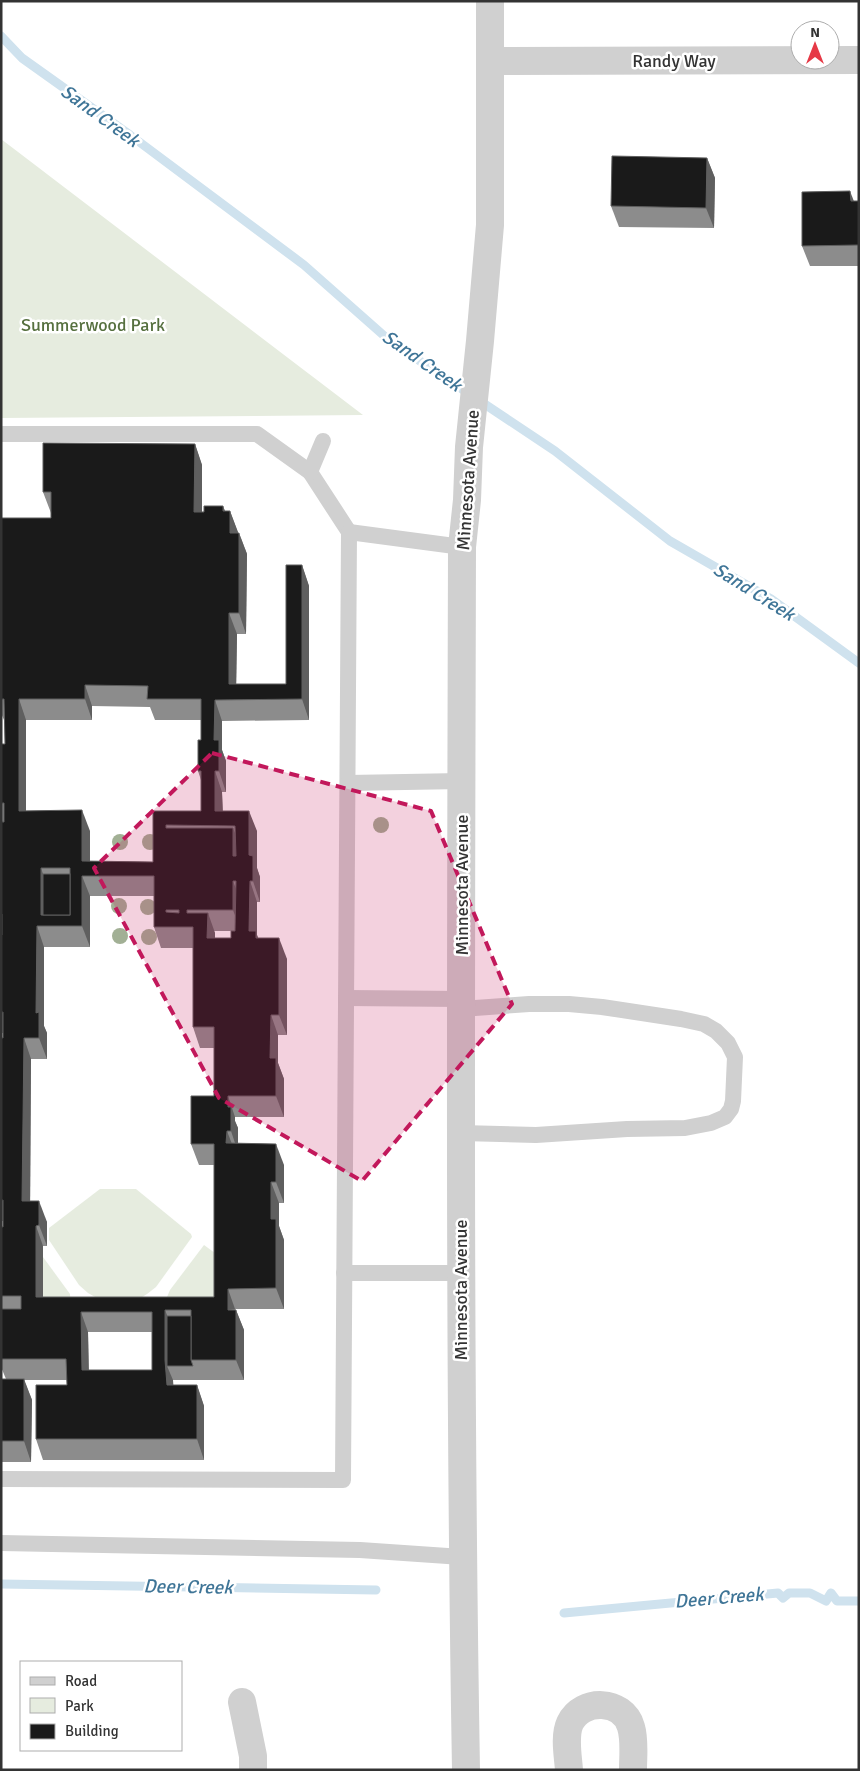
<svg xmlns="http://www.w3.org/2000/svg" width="860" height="1771" font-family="Signika,sans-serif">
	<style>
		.green { fill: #e6ecdf }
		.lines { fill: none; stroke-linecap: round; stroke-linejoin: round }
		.stream { stroke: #cfe2ee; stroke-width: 9 }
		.service { stroke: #d0d0d0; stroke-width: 16 }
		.minor { stroke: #d0d0d0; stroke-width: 28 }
		.tertiary { stroke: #d0d0d0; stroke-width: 28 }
		.tree { fill: #a2b095 }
		.wall { fill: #8c8c8c; fill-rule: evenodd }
		.shaded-wall { fill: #5f5f5f }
		.building { fill: #1a1a1a; stroke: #5f5f5f; fill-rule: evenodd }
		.marked { fill: #c2185b; fill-opacity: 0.2; stroke: #c2185b; stroke-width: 4; stroke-dasharray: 10 6; stroke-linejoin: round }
		.labels { text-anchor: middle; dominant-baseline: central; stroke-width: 5; stroke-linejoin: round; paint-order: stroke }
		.street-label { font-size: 18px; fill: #333; stroke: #fff }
		.park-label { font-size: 18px; fill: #56703f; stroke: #fff }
		.water-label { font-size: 19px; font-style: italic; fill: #3f7597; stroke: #fff }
	</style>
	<rect width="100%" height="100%" fill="#fff"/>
	<g class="green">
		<polygon points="1,139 363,415 1,418"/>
		<polygon points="100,1189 136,1189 191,1234 192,1237 156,1287 147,1294 139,1299 104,1302 88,1293 79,1285 49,1240 49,1228"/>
		<polygon points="204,1245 219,1256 218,1314 167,1314 167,1297 170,1290"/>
		<polygon points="43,1257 70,1294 71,1313 43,1312"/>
	</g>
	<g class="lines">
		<g class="stream">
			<polyline points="1,36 22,58 130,135 304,265 390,341 555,451 670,541 771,599 859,663"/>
			<polyline points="1,1584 376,1590"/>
			<polyline points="564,1613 778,1593 783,1598 789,1593 810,1593 826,1601 831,1593 837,1601 859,1601"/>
		</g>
		<g class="service">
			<polyline points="1,434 257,434 310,472 349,532 343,1480 1,1479"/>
			<polyline points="310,472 323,441"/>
			<polyline points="349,532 462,547"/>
			<polyline points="348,783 462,781"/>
			<polyline points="346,998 461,999"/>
			<polyline points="461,1133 536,1135 627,1129 685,1128 711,1123 725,1117 731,1109 733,1101 735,1057 728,1043 716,1031 704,1024 681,1019 602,1007 569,1004 529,1004 461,1009"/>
			<polyline points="344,1273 461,1273"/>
			<polyline points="1,1543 360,1550 462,1557"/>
		</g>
		<g class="minor">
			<polyline points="490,61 859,60"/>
			<polyline points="242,1702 253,1756 253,1770"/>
			<path d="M569,1770c-1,-14 -5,-34 1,-47 12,-25 53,-24 61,4 4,13 2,29 2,43"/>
		</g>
		<path class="tertiary" d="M466,1770c-7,-408 -5,-815 -4,-1223l5,-47 2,-53 11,-106 10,-116v-224"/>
	</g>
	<g class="tree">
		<circle cx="381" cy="825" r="8"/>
		<circle cx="120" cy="842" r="8"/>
		<circle cx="150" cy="842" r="8"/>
		<circle cx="119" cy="906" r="8"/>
		<circle cx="148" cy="907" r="8"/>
		<circle cx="120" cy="936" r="8"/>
		<circle cx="149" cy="937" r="8"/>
	</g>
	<g class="wall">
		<polygon points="707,158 715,178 714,228 619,227 611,206"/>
		<polygon points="854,201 859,201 859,266 810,266 802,246"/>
		<path d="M195,444l7,21v47l21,-6 2,5h5l8,22h1l8,21 -1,80h-9l-1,50h50l16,-119 7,21v134l-87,1v29l4,11v31h-4l1,19 34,20v37l3,9v25h-3v33l1,3 29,21v76h-9v28l6,16v38h-49v4l3,7v16l46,21v38h-5v23l5,14v69h-49l1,1 8,20v50h-71v5h24l7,21v54h-161l-7,-21 31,-54v-5h-43l8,20 -1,62h-30v-83h5l-5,-12v-140h2v-6h-2v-183h2v-5h-2v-289h4v-24h-1l-3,-7v-195h50v-5l-8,-21zM92,706l58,1 5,13h46v20l-3,31 3,9v31h-48v51l-63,-1v-30l-64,-20v-91h66zM90,896h64v31l7,21h32v79l7,21h14v48l-23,48 8,21h15v132h-171v-51h4v-24l-17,-21 1,-142h16v-26l-3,-7v-79h46zM214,931h21l-4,7h-16v-5zM88,1332h64v38h-63z"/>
	</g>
	<g class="shaded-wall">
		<polygon points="707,158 715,178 714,228 706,208"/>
		<polygon points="850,191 858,212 851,201"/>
		<polygon points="195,444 202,465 202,533 194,512"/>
		<polygon points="223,506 230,525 230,511 238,532 237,554 223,511"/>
		<polygon points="239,533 247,554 246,634 239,613"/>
		<polygon points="302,565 309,586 309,720 302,699"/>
		<polygon points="229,613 237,634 236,700 229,684"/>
		<polygon points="85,685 92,706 92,720 85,699"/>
		<polygon points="19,699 26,720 26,831 19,811"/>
		<polygon points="215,700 222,721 222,750 226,761 226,792 219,771 214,740"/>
		<polygon points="215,771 222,792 223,826 215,811"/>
		<polygon points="82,810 90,831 90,876 82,861"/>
		<polygon points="249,811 257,831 257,868 260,877 260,902 253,881 249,855"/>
		<polygon points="233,828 241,848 241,877 233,856"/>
		<polygon points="41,868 48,889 48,921 41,915"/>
		<polygon points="82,876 90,896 90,947 82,926"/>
		<polygon points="233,881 241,902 241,931 233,910"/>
		<polygon points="250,881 257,902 257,935 263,951 249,931"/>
		<polygon points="208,913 215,933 215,959 207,938"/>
		<polygon points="37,926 44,947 44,1026 47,1033 47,1059 39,1038 36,1013"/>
		<polygon points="279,938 287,959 287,1035 279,1015"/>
		<polygon points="271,1015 278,1035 278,1063 284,1079 284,1117 276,1096 270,1058"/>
		<polygon points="24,1038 31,1059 30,1222 22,1201"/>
		<polygon points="228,1096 235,1117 235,1121 238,1128 238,1152 231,1131 228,1107"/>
		<polygon points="227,1131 235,1152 226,1143"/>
		<polygon points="276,1144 284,1165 284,1203 276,1182"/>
		<polygon points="271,1182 279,1203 279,1226 284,1240 284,1309 276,1288 271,1219"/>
		<polygon points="39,1201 47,1222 47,1246 39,1225"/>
		<polygon points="36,1226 43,1246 43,1318 36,1297"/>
		<polygon points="228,1289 235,1309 228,1310"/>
		<polygon points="165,1310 173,1330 167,1366 173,1380 175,1406 167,1385 165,1360"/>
		<polygon points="236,1310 244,1330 244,1380 236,1360"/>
		<polygon points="81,1312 88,1332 89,1391 82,1370"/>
		<polygon points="24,1379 32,1400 31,1462 24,1441"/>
		<polygon points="197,1385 204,1406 204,1460 197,1439"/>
	</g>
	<g class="building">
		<polygon points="612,156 707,158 706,208 611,206"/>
		<polygon points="850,191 851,201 859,201 859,264 859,245 802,246 802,192"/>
		<path d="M43,443l152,1 -1,68h10v-6h19v5h7v22h9v80h-10v71h57v-119h16v134l-87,1 -1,40h5v31h-4v40h34v44l4,1v25h-3l-1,50h7v7h23v77h-8l-1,43h6v38h-48v11h3v24h-4l-1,12 50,1v38h-5v37h5v69l-48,1v21h8v50h-45v-50h-26v50l2,25h30v54h-161v-54h31l-1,-26h-65v-50h20v-13h-20v-69h2v-27h-2v-162h2v-26h-2v-77h1v-21h-1v-92h3v-19h-3v-59h4l-1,-45h-3v-181h50v-26h-8zM85,685l63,1 -1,13h54v41h-3v31h3v40h-48v51l-71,-1v-51l-63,1v-112h66zM166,825l69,1 1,30h-3v-28h-67zM41,868h29v47h-29zM82,876h72v51h39v100h21v69h-23v48h23v153h-178v-71l3,-1v-24h-17l2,-163h15v-26l-3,1 1,-87h45zM233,881h3l-1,50h-4v7h-24l1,-25h-21v-3h46zM166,910h13v3l-13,-1zM81,1312h71v58h-70z"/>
		<rect x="43" y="874" width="27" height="41"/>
		<polygon points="167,1316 191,1316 191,1360 193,1366 167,1366"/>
		<rect x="1" y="1379" width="23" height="62"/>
	</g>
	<path class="marked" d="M212,753l219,58 81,193 -150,177 -143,-83 -125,-230z"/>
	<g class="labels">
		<g class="street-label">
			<text x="674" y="61">Randy Way</text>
			<text transform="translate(468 480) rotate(-86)">Minnesota Avenue</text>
			<text transform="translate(462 885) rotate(-90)">Minnesota Avenue</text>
			<text transform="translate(461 1290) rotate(-90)">Minnesota Avenue</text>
		</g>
		<g class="park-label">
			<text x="93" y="325">Summerwood Park</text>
		</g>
		<g class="water-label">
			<text transform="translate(100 116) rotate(36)">Sand Creek</text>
			<text transform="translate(422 361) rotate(35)">Sand Creek</text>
			<text transform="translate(754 592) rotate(32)">Sand Creek</text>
			<text transform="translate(188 1587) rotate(1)">Deer Creek</text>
			<text transform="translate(719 1598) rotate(-5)">Deer Creek</text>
		</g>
	</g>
	<rect width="860" height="1771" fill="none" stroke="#333333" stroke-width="5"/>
	<rect x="20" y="1661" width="162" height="90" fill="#ffffff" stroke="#adadad"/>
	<rect x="30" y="1677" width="25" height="8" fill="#d0d0d0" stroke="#adadad"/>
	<text x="65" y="1686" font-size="15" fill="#333333">Road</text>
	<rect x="30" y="1698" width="25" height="15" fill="#e6ecdf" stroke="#adadad"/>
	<text x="65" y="1711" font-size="15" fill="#333333">Park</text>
	<rect x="30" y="1724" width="25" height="15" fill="#1a1a1a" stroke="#adadad"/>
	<text x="65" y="1736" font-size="15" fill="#333333">Building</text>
	<g transform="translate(815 45)"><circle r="24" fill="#ffffff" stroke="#adadad"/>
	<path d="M0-4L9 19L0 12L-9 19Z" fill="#e63946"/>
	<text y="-8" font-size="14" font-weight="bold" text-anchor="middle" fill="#333333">N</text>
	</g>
</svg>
